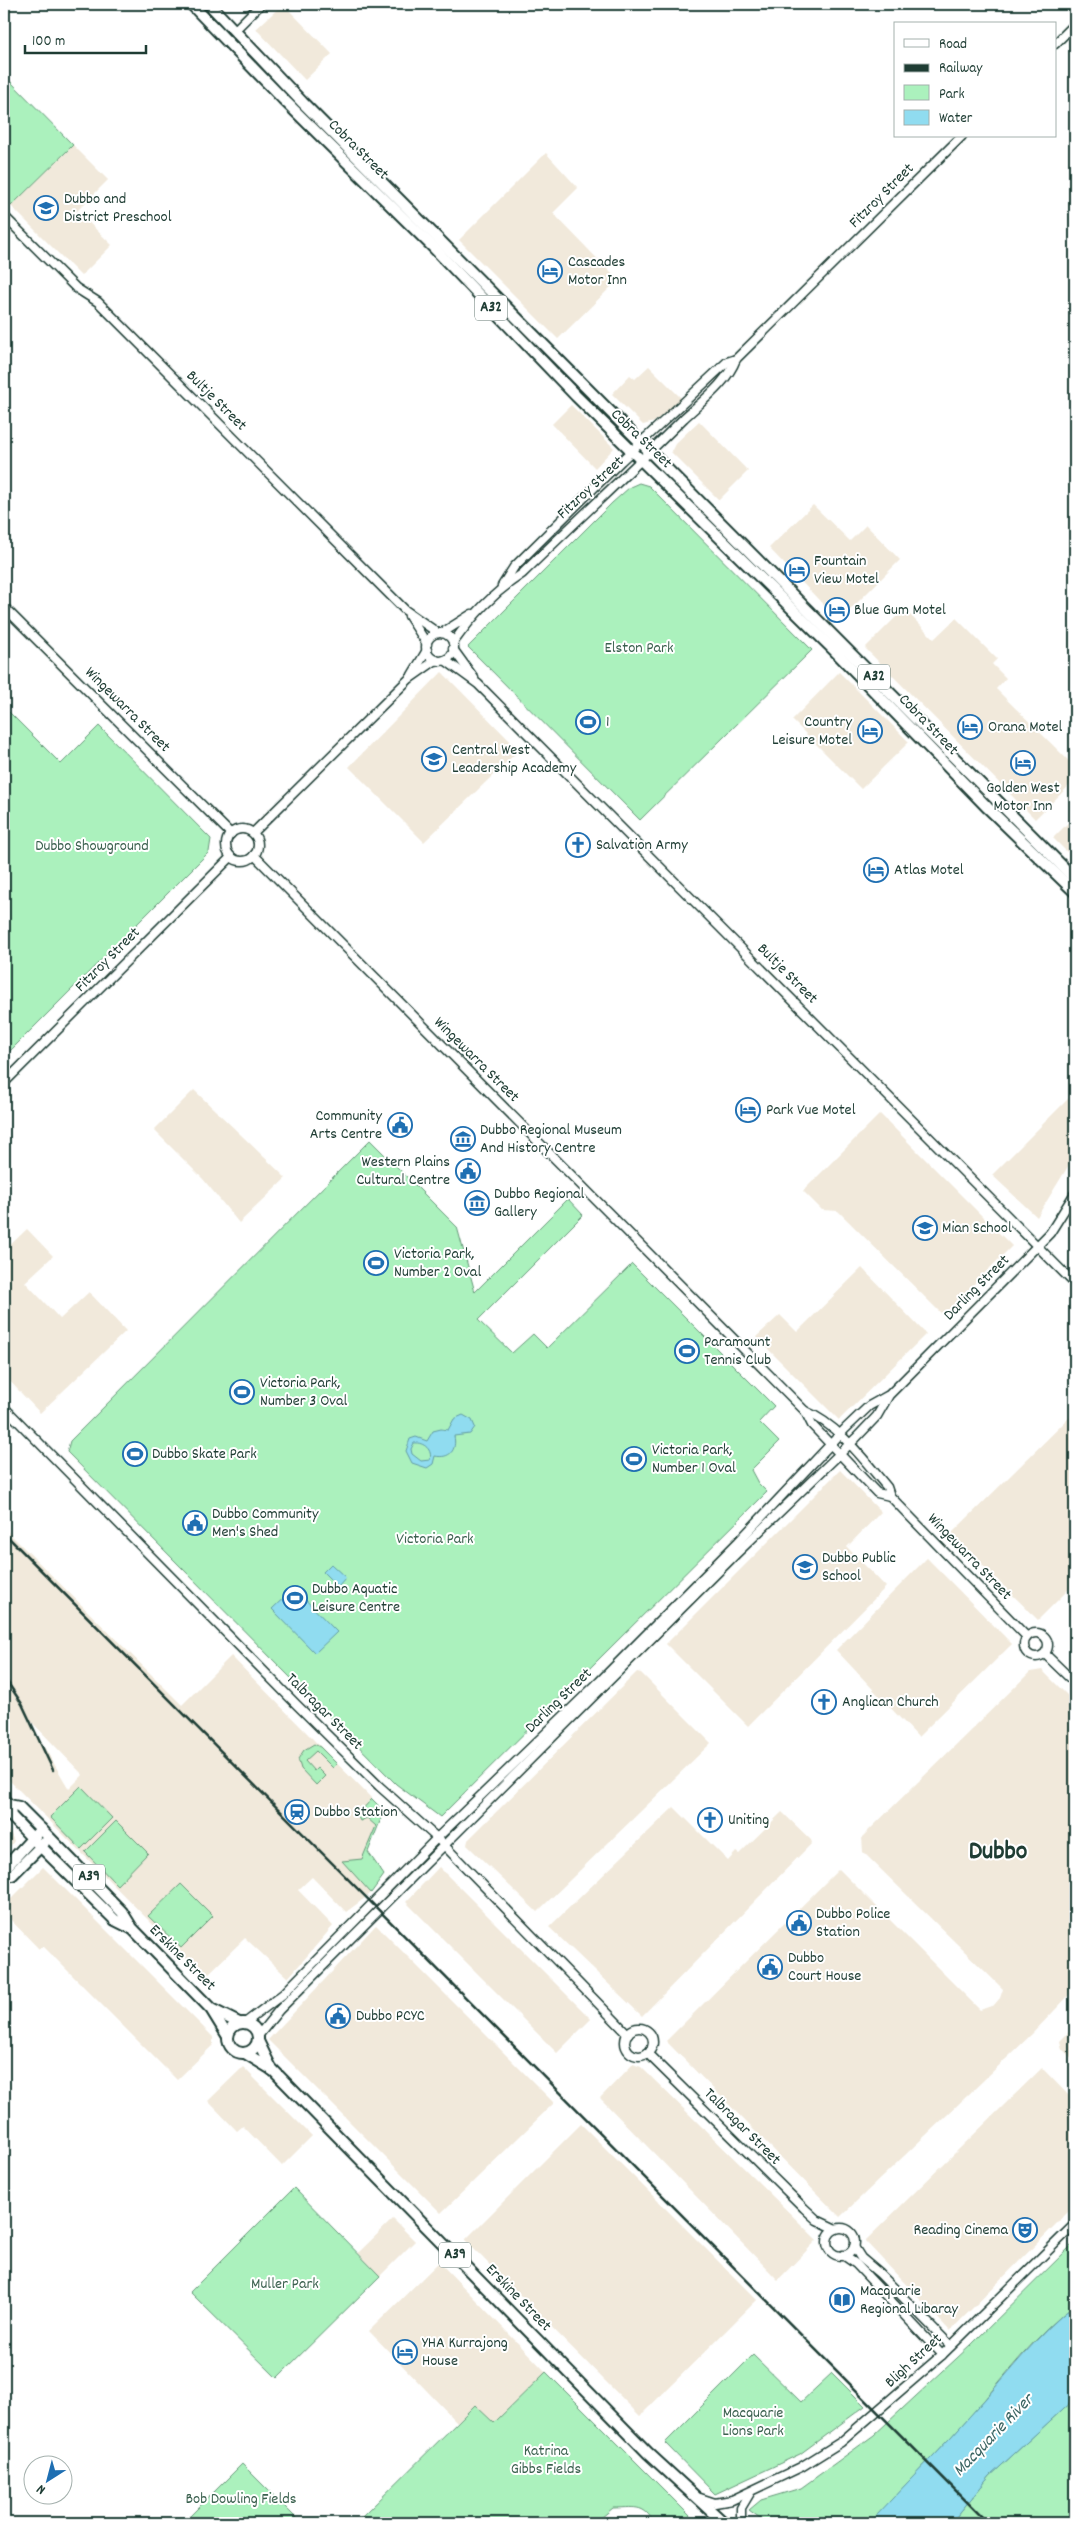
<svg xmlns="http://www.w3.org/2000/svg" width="1079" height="2527" font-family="Dekko,sans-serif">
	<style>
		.built { fill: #f1e9db; fill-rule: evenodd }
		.green { fill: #abf1bd; stroke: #659778 }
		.water { fill: #90dcf0; stroke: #639ca5; fill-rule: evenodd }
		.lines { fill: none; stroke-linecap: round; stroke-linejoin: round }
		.tertiary-casing { stroke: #1f3d34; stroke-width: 11 }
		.primary-casing { stroke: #1f3d34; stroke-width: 14 }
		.trunk-casing { stroke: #1f3d34; stroke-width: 14 }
		.tertiary { stroke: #fff; stroke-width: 8 }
		.primary { stroke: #fff; stroke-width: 10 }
		.trunk { stroke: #fff; stroke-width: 10 }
		.rail { stroke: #1f3d34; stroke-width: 2.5 }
		.labels { text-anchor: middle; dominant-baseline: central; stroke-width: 4; stroke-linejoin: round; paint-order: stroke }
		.shield { fill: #fff; stroke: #627771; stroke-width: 1 }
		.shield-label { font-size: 15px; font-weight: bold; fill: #1f3d34 }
		.street-label { font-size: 16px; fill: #1f3d34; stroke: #fff }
		.poi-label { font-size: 16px; fill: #1f3d34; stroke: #fff; text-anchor: start }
		.park-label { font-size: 16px; fill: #3b614f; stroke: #fff }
		.water-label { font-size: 18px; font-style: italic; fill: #3b6563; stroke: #fff }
		.town-label { font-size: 26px; font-weight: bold; fill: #1f3d34; stroke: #fff }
	</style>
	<rect width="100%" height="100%" fill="#fff"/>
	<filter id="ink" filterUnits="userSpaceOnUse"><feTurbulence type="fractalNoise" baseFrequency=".02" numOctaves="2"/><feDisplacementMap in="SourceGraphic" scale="10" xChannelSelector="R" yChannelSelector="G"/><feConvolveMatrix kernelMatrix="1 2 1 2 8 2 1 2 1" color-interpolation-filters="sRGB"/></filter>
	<g filter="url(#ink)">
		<g class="built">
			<polygon points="283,4 332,54 305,80 256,29"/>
			<polygon points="73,145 108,180 77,211 112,245 81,276 11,206"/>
			<polygon points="546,153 578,188 553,213 618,280 558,339 459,240"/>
			<polygon points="649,366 682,399 654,422 643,425 612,394 630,375 635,379"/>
			<polygon points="571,405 614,448 595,468 552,424"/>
			<polygon points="699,421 748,471 719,500 671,452 675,444"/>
			<polygon points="813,505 850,541 866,525 900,560 839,621 769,548"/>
			<polygon points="904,609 934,639 956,618 997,659 992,664 1006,678 996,689 1075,767 1075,780 1035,819 865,648"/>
			<polygon points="442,672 519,750 424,842 349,767"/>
			<polygon points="839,672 909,742 861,789 792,720"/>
			<polygon points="1075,816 1075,860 1053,838"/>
			<polygon points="194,1090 286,1178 239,1223 203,1179 154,1130"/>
			<polygon points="1075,1092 1075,1155 1037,1217 992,1175"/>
			<polygon points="880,1114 1012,1246 943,1315 838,1211 822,1210 803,1191"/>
			<polygon points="27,1229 53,1256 25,1282 60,1319 89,1292 126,1331 40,1413 4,1375 4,1251"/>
			<polygon points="862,1268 926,1334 839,1420 756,1337 780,1315 797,1332"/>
			<polygon points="1075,1412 1075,1583 1038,1620 951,1534"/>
			<polygon points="840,1470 881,1512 847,1547 886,1587 748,1726 666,1644"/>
			<path d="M4,1528l178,177 49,-49 153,155 -16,41 16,23 -15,20 -23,17 -34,-35 -14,13 35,36 -45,52 -43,-40 -40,39 -201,-202zM27,1717l56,58 -14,14 -42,-71z"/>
			<polygon points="927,1558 1012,1644 918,1737 836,1650"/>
			<polygon points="1042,1670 1075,1703 1075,1989 1032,2034 840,2217 666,2041 839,1869 980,2010 994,2005 1000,1998 1003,1989 863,1852 862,1837 1030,1672"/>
			<polygon points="637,1672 641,1673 711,1743 537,1912 467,1845 468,1840"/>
			<polygon points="674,1807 728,1861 736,1852 739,1854 782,1812 811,1840 812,1843 642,2016 549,1927"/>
			<polygon points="4,1827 11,1834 14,1841 4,1855"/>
			<polygon points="43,1867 213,2037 213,2045 177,2080 43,1946 39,1949 4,1913 4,1906"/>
			<polygon points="439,1867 591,2019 557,2053 406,1902"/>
			<polygon points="376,1925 554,2103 441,2213 268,2040"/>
			<polygon points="1075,2026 1075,2061 1062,2049 1060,2041"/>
			<polygon points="633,2064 641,2067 817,2240 778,2280 600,2098"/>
			<polygon points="243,2067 312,2136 282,2166 243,2126 237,2131 208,2101"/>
			<polygon points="1042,2068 1075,2102 1075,2205 950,2331 865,2241"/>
			<polygon points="581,2124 757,2300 640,2416 465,2240"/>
			<polygon points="393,2219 415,2241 380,2276 358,2253"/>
			<polygon points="439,2262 546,2372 494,2423 475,2405 457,2422 369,2331"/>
		</g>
		<g class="green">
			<polygon points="4,75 73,145 11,206 4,199"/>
			<polygon points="639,483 649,486 812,650 640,820 468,647 612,503 630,487"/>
			<polygon points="4,707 61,764 99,726 211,839 209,852 4,1057"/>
			<polygon points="370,1140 457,1227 475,1292 568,1199 583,1215 478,1320 512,1353 533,1334 547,1348 632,1264 774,1406 759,1422 779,1442 751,1470 758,1483 767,1492 440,1817 396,1784 67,1452 70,1441"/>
			<polygon points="314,1744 320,1747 337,1764 333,1768 316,1751 305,1761 314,1771 317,1768 325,1776 316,1785 301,1769 298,1759 304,1750"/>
			<polygon points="81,1786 112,1818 81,1849 50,1817"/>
			<polygon points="372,1799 384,1811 368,1852 384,1875 371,1893 342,1861 362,1859 376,1826 367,1818 360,1821 357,1815"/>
			<polygon points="116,1821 148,1853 117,1885 85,1852"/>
			<polygon points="181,1884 213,1916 181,1948 148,1916"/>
			<polygon points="294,2188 380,2276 277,2378 190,2292"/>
			<path d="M1075,2242v63c-39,29 -70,71 -102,108 -31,35 -65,68 -96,103l-3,7h-107l-18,-13 12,-10 40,-12 73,-53 96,-89z"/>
			<polygon points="753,2355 801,2402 832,2373 865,2406 800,2454 715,2494 665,2443"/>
			<path d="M546,2372l151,151h-43c-10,-20 -21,-15 -41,-15l-18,15h-239l119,-118 19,18z"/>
			<polygon points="1075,2398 1075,2523 951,2523 990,2476"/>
			<polygon points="242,2464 301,2523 183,2523"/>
		</g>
		<g class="water">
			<path d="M463,1415l9,5 3,7 -5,7 -16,2c3,14 -4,23 -19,20l-2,8 -6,4 -15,-5 -6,-12 4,-12 6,-2 11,4 6,-10 8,-2 7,1 6,-11zM414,1443c10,-1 19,7 16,17l-9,1 -9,-7 -1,-5z"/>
			<polygon points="331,1564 346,1578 338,1587 323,1572"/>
			<polygon points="294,1588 337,1632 315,1653 272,1609"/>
			<path d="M1075,2305v93l-85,78 -39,47h-77l2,-7c34,-37 69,-71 102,-109 31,-34 60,-74 97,-102z"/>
		</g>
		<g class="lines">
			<defs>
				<g id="tertiary">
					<polyline points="235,30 261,4"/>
					<polyline points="1055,44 1075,24"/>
					<polyline points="4,216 76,288 98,302 405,610 438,633"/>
					<polyline points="502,586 514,567 621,461 727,362 736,359"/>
					<polyline points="4,607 231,834"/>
					<polyline points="409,616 427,644"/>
					<polyline points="442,633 472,614"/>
					<circle cx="440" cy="647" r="14"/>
					<path d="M453,643c20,-28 40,-50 69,-69 54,-53 109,-103 162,-156 18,-17 43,-35 52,-59l226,-223"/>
					<polyline points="453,649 474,678"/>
					<polyline points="445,660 478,684 1075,1284"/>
					<polyline points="412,675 427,650"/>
					<circle cx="242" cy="845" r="16"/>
					<polyline points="253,833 409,679 436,660"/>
					<polyline points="254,855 805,1411 812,1425 877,1493 890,1496"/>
					<polyline points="4,1083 231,857"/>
					<polyline points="4,1407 297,1705 379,1786 437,1838 628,2034"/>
					<path d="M805,1411c34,14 59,49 82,76l3,9 137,141"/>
					<circle cx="1036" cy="1645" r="12"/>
					<polyline points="1045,1654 1075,1683"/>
					<polyline points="245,2023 283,1994 437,1838 599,1682 738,1542 846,1428 869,1406 887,1396"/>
					<circle cx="639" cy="2042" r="14"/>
					<polyline points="258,2036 279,2010 736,1554 856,1438 877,1416 889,1395 1050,1233 1075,1193"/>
					<polyline points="647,2053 804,2208 817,2220 836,2229"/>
					<circle cx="841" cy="2242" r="14"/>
					<polyline points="854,2247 861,2258 880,2274 951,2346"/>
					<polyline points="843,2255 856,2264 942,2355"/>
					<polyline points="700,2498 715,2503 732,2500 801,2467 841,2442 942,2355 1075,2224"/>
					<polyline points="741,2523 741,2508 750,2493"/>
				</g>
				<g id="primary">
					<polyline points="4,1800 9,1805 11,1816 32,1838"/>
					<polyline points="9,1805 19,1807 41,1829"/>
				</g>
				<g id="trunk">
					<polyline points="191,4 283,99 434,248 576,396 834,650 988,808 1075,892"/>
					<polyline points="209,4 303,103 1075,879"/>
					<polyline points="32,1838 115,1920 131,1928"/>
					<polyline points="4,1869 41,1829 122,1912 132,1928 211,2009 227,2035"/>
					<polyline points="4,1877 12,1875 44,1843"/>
					<polyline points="213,2010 239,2023"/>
					<circle cx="243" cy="2038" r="15"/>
					<polyline points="258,2041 272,2070"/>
					<polyline points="245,2053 273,2070 648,2453 724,2523"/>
				</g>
			</defs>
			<use href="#tertiary" class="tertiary-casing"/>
			<use href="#primary" class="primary-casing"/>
			<use href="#trunk" class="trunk-casing"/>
			<use href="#tertiary" class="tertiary"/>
			<use href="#primary" class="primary"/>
			<use href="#trunk" class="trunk"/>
			<g class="rail">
				<polyline points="4,1533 988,2523"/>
				<polyline points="4,1677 22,1704 53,1770"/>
			</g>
		</g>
	</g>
	<defs>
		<symbol id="school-ring" viewBox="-11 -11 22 22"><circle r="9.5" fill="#fff" stroke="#1f6fb2" stroke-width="1.5"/><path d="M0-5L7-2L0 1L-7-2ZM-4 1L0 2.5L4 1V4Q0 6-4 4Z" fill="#1f6fb2"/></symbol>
		<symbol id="hotel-ring" viewBox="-11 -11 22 22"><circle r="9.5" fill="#fff" stroke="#1f6fb2" stroke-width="1.5"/><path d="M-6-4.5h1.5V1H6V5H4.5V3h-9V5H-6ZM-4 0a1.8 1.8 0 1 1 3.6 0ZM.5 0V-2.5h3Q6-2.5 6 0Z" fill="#1f6fb2"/></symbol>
		<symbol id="stadium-ring" viewBox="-11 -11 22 22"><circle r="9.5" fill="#fff" stroke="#1f6fb2" stroke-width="1.5"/><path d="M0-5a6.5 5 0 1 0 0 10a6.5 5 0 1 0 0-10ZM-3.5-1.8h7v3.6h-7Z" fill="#1f6fb2"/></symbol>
		<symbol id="university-ring" viewBox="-11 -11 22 22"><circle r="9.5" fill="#fff" stroke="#1f6fb2" stroke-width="1.5"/><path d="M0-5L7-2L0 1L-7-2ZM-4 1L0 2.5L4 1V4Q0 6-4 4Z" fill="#1f6fb2"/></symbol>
		<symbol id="church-ring" viewBox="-11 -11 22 22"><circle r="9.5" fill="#fff" stroke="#1f6fb2" stroke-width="1.5"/><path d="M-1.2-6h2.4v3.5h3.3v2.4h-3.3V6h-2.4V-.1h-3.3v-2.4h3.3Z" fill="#1f6fb2"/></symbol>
		<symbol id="civic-ring" viewBox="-11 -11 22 22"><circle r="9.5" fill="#fff" stroke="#1f6fb2" stroke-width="1.5"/><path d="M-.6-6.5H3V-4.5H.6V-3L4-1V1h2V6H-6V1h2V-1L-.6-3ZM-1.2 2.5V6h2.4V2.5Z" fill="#1f6fb2"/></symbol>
		<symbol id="museum-ring" viewBox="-11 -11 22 22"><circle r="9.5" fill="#fff" stroke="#1f6fb2" stroke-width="1.5"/><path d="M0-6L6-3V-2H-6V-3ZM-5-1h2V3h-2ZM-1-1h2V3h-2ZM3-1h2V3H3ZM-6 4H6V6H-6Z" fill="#1f6fb2"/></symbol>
		<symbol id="station-ring" viewBox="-11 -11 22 22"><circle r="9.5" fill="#fff" stroke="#1f6fb2" stroke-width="1.5"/><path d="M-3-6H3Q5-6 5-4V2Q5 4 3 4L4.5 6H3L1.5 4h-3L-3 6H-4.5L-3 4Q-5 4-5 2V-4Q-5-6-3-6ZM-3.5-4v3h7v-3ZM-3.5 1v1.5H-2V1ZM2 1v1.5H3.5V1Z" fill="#1f6fb2"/></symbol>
		<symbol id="theatre-ring" viewBox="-11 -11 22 22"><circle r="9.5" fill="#fff" stroke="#1f6fb2" stroke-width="1.5"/><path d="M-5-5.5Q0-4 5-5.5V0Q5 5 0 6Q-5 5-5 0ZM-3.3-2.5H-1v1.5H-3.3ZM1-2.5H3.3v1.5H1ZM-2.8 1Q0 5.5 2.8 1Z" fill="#1f6fb2"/></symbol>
		<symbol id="library-ring" viewBox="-11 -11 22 22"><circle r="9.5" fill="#fff" stroke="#1f6fb2" stroke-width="1.5"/><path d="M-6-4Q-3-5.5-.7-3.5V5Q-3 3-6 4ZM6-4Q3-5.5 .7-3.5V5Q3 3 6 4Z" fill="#1f6fb2"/></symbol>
	</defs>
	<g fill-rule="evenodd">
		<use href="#school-ring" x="32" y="194" width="28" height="28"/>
		<use href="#hotel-ring" x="536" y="257" width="28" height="28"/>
		<use href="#hotel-ring" x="783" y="556" width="28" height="28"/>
		<use href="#hotel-ring" x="823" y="596" width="28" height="28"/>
		<use href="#stadium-ring" x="574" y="708" width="28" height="28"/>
		<use href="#hotel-ring" x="956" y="713" width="28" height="28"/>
		<use href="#hotel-ring" x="856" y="717" width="28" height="28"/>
		<use href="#university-ring" x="420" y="745" width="28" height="28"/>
		<use href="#hotel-ring" x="1009" y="749" width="28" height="28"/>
		<use href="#church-ring" x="564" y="831" width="28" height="28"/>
		<use href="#hotel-ring" x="862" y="856" width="28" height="28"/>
		<use href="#hotel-ring" x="734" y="1096" width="28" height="28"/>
		<use href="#civic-ring" x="386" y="1111" width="28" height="28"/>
		<use href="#museum-ring" x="449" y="1125" width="28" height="28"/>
		<use href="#civic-ring" x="454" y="1157" width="28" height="28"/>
		<use href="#museum-ring" x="463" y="1189" width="28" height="28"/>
		<use href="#school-ring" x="911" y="1214" width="28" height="28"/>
		<use href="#stadium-ring" x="362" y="1249" width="28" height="28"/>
		<use href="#stadium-ring" x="673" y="1337" width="28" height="28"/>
		<use href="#stadium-ring" x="228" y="1378" width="28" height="28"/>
		<use href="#stadium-ring" x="121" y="1440" width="28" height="28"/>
		<use href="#stadium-ring" x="620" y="1445" width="28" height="28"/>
		<use href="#civic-ring" x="181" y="1509" width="28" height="28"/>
		<use href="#school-ring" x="791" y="1553" width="28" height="28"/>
		<use href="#stadium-ring" x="281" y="1584" width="28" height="28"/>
		<use href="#church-ring" x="810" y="1688" width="28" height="28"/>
		<use href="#station-ring" x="283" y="1798" width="28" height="28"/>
		<use href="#church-ring" x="696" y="1806" width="28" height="28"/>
		<use href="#civic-ring" x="785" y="1909" width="28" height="28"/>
		<use href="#civic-ring" x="756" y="1953" width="28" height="28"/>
		<use href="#civic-ring" x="324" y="2002" width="28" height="28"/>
		<use href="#theatre-ring" x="1011" y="2216" width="28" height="28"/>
		<use href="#library-ring" x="828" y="2286" width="28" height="28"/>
		<use href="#hotel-ring" x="391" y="2338" width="28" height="28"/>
	</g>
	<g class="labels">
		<g class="shield">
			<rect x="475" y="295.5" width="32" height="25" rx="4"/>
			<rect x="858" y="664.5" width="32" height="25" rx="4"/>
			<rect x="73" y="1864.5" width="32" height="25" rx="4"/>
			<rect x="439" y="2242.5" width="32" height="25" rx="4"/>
		</g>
		<g class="shield-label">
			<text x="491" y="308">A32</text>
			<text x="874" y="677">A32</text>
			<text x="89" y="1877">A39</text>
			<text x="455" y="2255">A39</text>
		</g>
		<g class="street-label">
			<text transform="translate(358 150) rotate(45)">Cobra Street</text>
			<text transform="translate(882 196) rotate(-45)">Fitzroy Street</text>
			<text transform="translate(216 401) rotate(45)">Bultje Street</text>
			<text transform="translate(641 439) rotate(44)">Cobra Street</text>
			<text transform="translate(591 488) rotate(-43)">Fitzroy Street</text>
			<text transform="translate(127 710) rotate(45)">Wingewarra Street</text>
			<text transform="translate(928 725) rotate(46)">Cobra Street</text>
			<text transform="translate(108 960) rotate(-45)">Fitzroy Street</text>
			<text transform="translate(787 974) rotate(45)">Bultje Street</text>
			<text transform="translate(476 1060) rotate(45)">Wingewarra Street</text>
			<text transform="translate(977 1288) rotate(-45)">Darling Street</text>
			<text transform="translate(969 1557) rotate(46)">Wingewarra Street</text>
			<text transform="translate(559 1701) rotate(-44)">Darling Street</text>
			<text transform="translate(324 1712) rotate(45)">Talbragar Street</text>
			<text transform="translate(182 1958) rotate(45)">Erskine Street</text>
			<text transform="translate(742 2127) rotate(45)">Talbragar Street</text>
			<text transform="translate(518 2298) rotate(46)">Erskine Street</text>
			<text transform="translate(914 2361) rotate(-43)">Bligh Street</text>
		</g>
		<g class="poi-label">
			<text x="64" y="199">Dubbo and<tspan x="64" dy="18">District Preschool</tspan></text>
			<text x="568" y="262">Cascades<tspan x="568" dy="18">Motor Inn</tspan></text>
			<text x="814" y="561">Fountain<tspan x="814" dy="18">View Motel</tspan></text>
			<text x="854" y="610">Blue Gum Motel</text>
			<text x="606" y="722">1</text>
			<text x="852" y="722" text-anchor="end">Country<tspan x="852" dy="18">Leisure Motel</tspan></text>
			<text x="988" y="727">Orana Motel</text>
			<text x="452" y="750">Central West<tspan x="452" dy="18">Leadership Academy</tspan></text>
			<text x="1023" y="788" text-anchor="middle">Golden West<tspan x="1023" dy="18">Motor Inn</tspan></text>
			<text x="596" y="845">Salvation Army</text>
			<text x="894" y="870">Atlas Motel</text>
			<text x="766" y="1110">Park Vue Motel</text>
			<text x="382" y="1116" text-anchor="end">Community<tspan x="382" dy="18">Arts Centre</tspan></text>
			<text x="480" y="1130">Dubbo Regional Museum<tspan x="480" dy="18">And History Centre</tspan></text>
			<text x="450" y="1162" text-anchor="end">Western Plains<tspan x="450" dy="18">Cultural Centre</tspan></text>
			<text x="494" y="1194">Dubbo Regional<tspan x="494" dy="18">Gallery</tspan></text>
			<text x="942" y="1228">Mian School</text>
			<text x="394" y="1254">Victoria Park,<tspan x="394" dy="18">Number 2 Oval</tspan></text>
			<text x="704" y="1342">Paramount<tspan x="704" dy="18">Tennis Club</tspan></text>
			<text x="260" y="1383">Victoria Park,<tspan x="260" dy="18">Number 3 Oval</tspan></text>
			<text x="652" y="1450">Victoria Park,<tspan x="652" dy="18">Number 1 Oval</tspan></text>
			<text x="152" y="1454">Dubbo Skate Park</text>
			<text x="212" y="1514">Dubbo Community<tspan x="212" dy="18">Men's Shed</tspan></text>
			<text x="822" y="1558">Dubbo Public<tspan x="822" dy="18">School</tspan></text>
			<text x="312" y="1589">Dubbo Aquatic<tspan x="312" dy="18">Leisure Centre</tspan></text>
			<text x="842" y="1702">Anglican Church</text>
			<text x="314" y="1812">Dubbo Station</text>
			<text x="728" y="1820">Uniting</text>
			<text x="816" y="1914">Dubbo Police<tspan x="816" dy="18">Station</tspan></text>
			<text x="788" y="1958">Dubbo<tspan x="788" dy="18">Court House</tspan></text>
			<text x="356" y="2016">Dubbo PCYC</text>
			<text x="1008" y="2230" text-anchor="end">Reading Cinema</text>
			<text x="860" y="2291">Macquarie<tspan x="860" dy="18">Regional Libaray</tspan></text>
			<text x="422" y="2343">YHA Kurrajong<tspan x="422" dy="18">House</tspan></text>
		</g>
		<g class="park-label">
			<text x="639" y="648">Elston Park</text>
			<text x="92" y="846">Dubbo Showground</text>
			<text x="435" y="1539">Victoria Park</text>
			<text x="285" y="2284">Muller Park</text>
			<text x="753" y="2413">Macquarie<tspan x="753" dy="18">Lions Park</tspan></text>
			<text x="546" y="2451">Katrina<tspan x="546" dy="18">Gibbs Fields</tspan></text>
			<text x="241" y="2499">Bob Dowling Fields</text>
		</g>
		<g class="water-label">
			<text transform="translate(994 2436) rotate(-46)">Macquarie River</text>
		</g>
		<g class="town-label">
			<text x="998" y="1852">Dubbo</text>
		</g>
	</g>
	<rect width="1079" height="2527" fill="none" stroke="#fff" stroke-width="20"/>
	<rect x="10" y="10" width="1059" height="2507" fill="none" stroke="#1f3d34" stroke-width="2" filter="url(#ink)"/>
	<rect x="894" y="22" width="162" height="115" fill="#ffffff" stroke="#a5b1ae"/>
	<rect x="904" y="39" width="25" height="8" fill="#ffffff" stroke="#a5b1ae"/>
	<text x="939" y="48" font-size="15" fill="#1f3d34">Road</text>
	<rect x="904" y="64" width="25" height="8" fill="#1f3d34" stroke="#a5b1ae"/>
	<text x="939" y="72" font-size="15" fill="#1f3d34">Railway</text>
	<rect x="904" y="85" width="25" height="15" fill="#abf1bd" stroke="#a5b1ae"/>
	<text x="939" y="98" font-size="15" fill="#1f3d34">Park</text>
	<rect x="904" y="110" width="25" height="15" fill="#90dcf0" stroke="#a5b1ae"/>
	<text x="939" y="122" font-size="15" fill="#1f3d34">Water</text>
	<g transform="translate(48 2480) rotate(216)"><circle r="24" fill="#ffffff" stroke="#a5b1ae"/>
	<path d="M0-4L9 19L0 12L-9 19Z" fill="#1f6fb2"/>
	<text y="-8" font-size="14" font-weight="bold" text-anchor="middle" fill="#1f3d34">N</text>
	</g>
	<path d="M25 45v8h121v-8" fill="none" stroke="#1f3d34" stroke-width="2.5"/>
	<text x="32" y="45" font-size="15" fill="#1f3d34" stroke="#ffffff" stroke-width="4" paint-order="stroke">100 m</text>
</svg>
